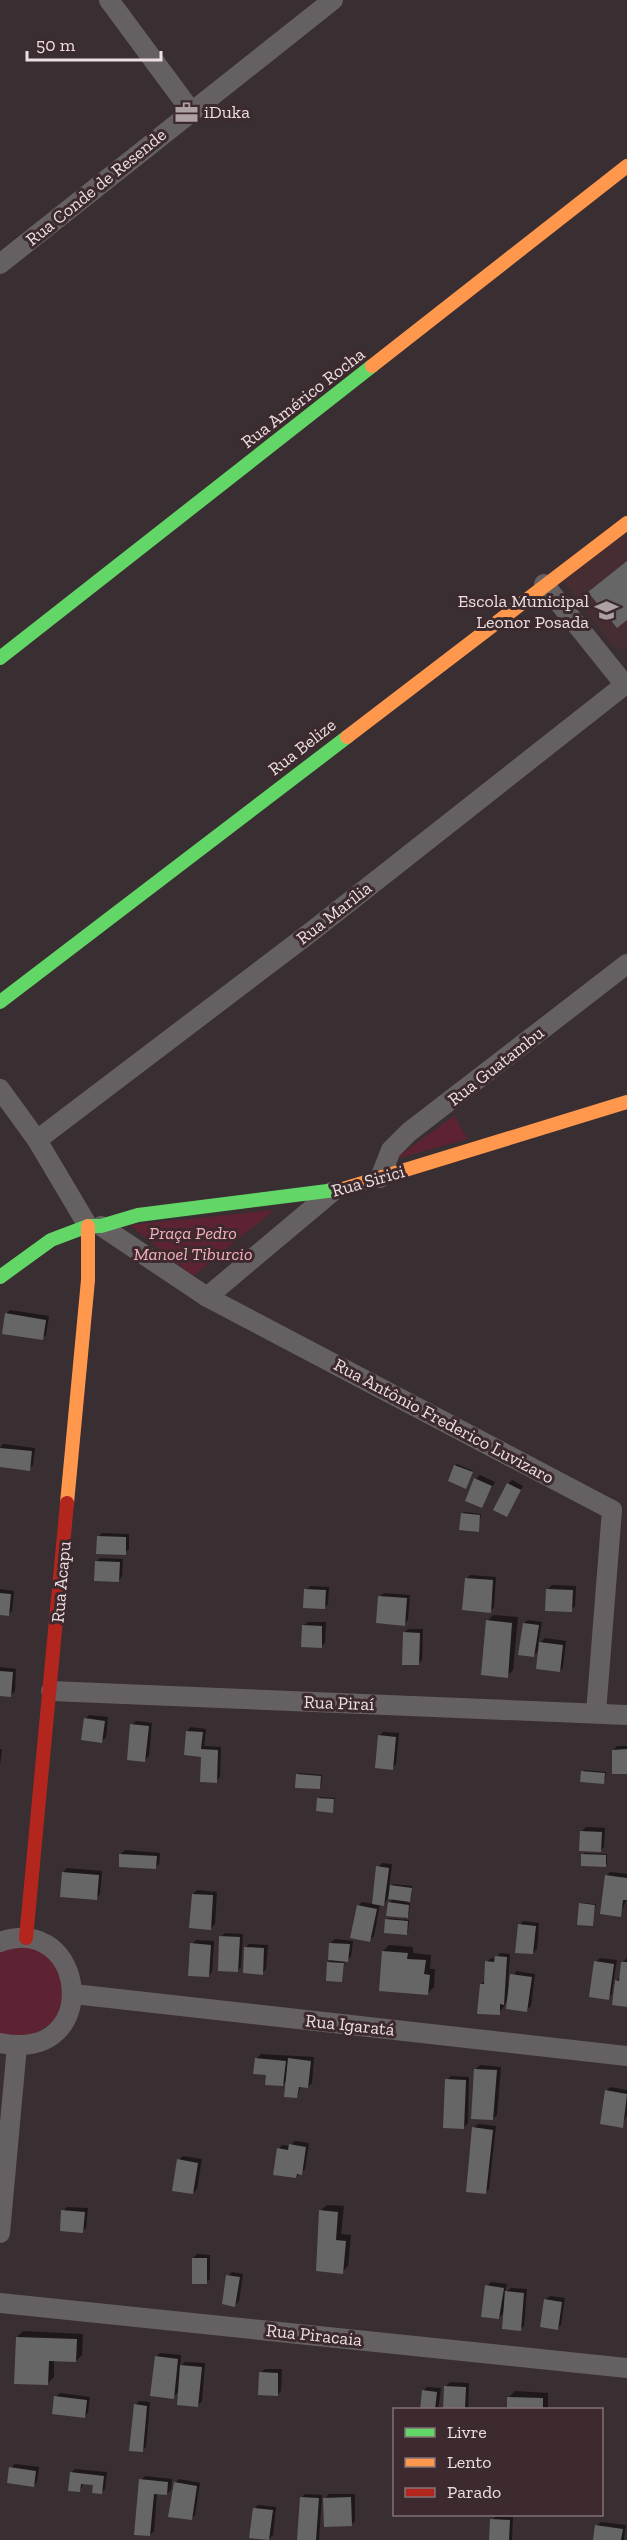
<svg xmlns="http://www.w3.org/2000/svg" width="627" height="2540" font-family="'Zilla Slab',serif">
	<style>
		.built { fill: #452d32 }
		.green { fill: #5e2333 }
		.shadow { fill: #0007 }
		.building { fill: #666667 }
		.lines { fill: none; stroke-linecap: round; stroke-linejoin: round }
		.street { stroke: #656061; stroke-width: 20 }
		.fast { stroke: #63d668; stroke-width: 14 }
		.slow { stroke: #ff974d; stroke-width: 14 }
		.jam { stroke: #b3261e; stroke-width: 14 }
		.labels { text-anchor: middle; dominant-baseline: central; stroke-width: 6; stroke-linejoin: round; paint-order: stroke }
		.poi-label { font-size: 18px; fill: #ecdfe1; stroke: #3d2a2e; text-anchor: start }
		.street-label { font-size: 18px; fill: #ecdfe1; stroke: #3d2a2e }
		.park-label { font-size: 18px; font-style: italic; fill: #f6afbb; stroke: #3d2a2e }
	</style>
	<rect width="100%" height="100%" fill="#392e31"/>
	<polygon class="built" points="627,519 627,651 613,646 559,576"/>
	<g class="green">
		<polygon points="454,1116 468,1139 395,1159"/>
		<polygon points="274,1210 193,1276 130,1225"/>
		<polygon points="12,1947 29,1947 43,1952 56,1963 64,1997 55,2021 26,2039 0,2035 0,1952"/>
	</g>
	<g class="shadow">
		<polygon points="10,1310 49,1316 46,1335 42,1338 6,1314"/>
		<polygon points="3,1444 35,1448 33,1465 29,1469 0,1466 0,1448"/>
		<polygon points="457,1464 473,1471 466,1487 455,1466"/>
		<polygon points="480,1475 495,1482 482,1506 476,1479"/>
		<polygon points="512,1480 523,1486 506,1515 508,1484"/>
		<polygon points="464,1512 481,1514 478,1530 462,1514"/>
		<polygon points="102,1533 129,1534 129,1549 125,1553 98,1537"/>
		<polygon points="100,1558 123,1559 122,1576 119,1580 96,1562"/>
		<polygon points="470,1575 496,1577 494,1607 490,1611 466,1579"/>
		<polygon points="552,1585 576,1586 575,1606 571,1610 548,1589"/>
		<polygon points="310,1586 329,1587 328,1604 324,1608 306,1590"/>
		<polygon points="0,1589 14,1591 12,1611 8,1615 0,1614"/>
		<polygon points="384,1593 410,1595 408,1620 404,1624 380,1596"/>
		<polygon points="493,1615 518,1617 513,1670 507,1676 487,1621"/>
		<polygon points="528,1620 542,1622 538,1645 545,1638 566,1641 563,1667 560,1671 540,1649 533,1656 524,1623"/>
		<polygon points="308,1622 326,1622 325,1643 321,1647 304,1625"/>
		<polygon points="408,1629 423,1629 422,1660 418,1664 404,1633"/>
		<polygon points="0,1667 16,1669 15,1691 11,1695 0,1694"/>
		<polygon points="89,1715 108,1717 106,1737 102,1741 85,1719"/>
		<polygon points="136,1721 152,1723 149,1756 145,1760 132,1725"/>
		<polygon points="191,1727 206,1729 204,1746 221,1747 220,1777 216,1781 187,1731"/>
		<polygon points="383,1732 399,1733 396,1764 392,1768 379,1736"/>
		<polygon points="617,1746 627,1746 627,1772 613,1750"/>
		<polygon points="0,1749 2,1749 0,1766"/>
		<polygon points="584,1770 606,1772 605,1780 583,1772"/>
		<polygon points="299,1773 322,1775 321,1786 319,1788 298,1775"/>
		<polygon points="320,1797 335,1798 333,1811 319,1798"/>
		<polygon points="586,1827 605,1828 604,1847 600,1851 582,1831"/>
		<polygon points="125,1850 160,1853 159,1864 155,1868 121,1854"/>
		<polygon points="584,1853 607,1854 607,1864 583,1855"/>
		<polygon points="382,1863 392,1864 389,1888 393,1884 412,1886 411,1899 407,1903 410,1903 409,1915 405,1919 389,1903 393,1899 388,1898 384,1904 380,1904 374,1936 370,1940 358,1906 362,1902 373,1904 378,1867"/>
		<polygon points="67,1868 102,1871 100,1894 96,1898 63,1872"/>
		<polygon points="610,1872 627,1874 627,1899 620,1915 606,1876"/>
		<polygon points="197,1890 217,1892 215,1924 211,1928 193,1894"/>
		<polygon points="582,1903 596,1904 592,1925 581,1904"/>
		<polygon points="388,1918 409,1920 408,1932 406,1934 387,1919"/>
		<polygon points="523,1921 539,1923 537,1949 533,1953 520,1925"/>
		<polygon points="225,1933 243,1934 241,1967 237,1971 221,1937"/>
		<polygon points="335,1939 353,1941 351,1957 345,1960 342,1980 328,1962 331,1959 331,1943"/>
		<polygon points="196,1940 214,1941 212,1972 208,1976 192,1944"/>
		<polygon points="249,1944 268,1945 266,1969 262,1973 245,1948"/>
		<polygon points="389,1945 413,1947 413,1953 431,1955 430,1969 435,1969 434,1987 428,1993 383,1951"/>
		<polygon points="500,1953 510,1954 508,1983 511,1983 516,1971 535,1974 531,2006 527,2010 509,1997 499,2014 481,1984 486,1980 487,1962 491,1958 496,1959"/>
		<polygon points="600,1958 617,1960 613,1984 620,1977 623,1962 627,1958 627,2005 616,1985 613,1984 612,1994 608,1998 596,1962"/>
		<polygon points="261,2054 314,2057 312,2083 308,2087 301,2086 297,2097 287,2080 282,2085 267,2074 257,2058"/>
		<polygon points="480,2065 501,2067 497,2115 493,2119 476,2069"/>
		<polygon points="451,2076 469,2077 468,2123 464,2127 447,2080"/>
		<polygon points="610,2087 627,2090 627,2115 622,2126 606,2091"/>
		<polygon points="478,2124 496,2126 489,2189 485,2193 474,2128"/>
		<polygon points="295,2141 309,2143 305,2169 296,2177 279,2149 282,2145 290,2146"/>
		<polygon points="183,2156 202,2159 197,2189 193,2193 179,2160"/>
		<polygon points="327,2205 344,2206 341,2234 351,2235 348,2266 342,2272 320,2211"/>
		<polygon points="67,2207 88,2208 86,2228 82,2232 63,2211"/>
		<polygon points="197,2254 210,2255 210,2279 206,2282 193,2258"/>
		<polygon points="232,2272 243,2274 239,2301 235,2305 228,2276"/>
		<polygon points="491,2282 507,2284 505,2293 511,2288 527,2289 524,2326 520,2329 505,2311 499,2318 487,2286"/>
		<polygon points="550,2296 565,2298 561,2325 557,2329 546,2299"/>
		<polygon points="23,2331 83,2334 82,2355 76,2361 54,2360 54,2377 48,2383 17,2337"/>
		<polygon points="160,2353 181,2355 180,2367 185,2362 205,2363 202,2401 198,2405 179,2391 173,2397 156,2357"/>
		<polygon points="265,2369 282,2369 281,2391 277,2395 261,2373"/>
		<polygon points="450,2382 469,2383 468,2410 444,2410 446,2386"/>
		<polygon points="427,2387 441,2388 438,2410 421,2410 423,2391"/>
		<polygon points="515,2391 548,2393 548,2410 508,2410 508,2398"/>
		<polygon points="60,2393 90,2397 88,2413 84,2417 56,2397"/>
		<polygon points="139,2401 150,2402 146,2447 142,2451 135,2405"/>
		<polygon points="15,2464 39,2467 37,2482 33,2486 11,2468"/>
		<polygon points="75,2469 107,2472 105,2489 101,2493 94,2484 84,2483 80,2490 71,2473"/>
		<polygon points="145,2476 172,2479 171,2490 167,2494 157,2493 154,2531 150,2535 141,2480"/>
		<polygon points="179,2479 200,2483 195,2515 191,2519 175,2483"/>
		<polygon points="305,2494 322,2495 319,2540 299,2540 301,2498"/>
		<polygon points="329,2494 355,2494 355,2521 351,2525 325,2498"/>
		<polygon points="258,2505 276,2507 273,2535 269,2539 254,2509"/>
		<polygon points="496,2516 513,2517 512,2540 490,2540 492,2520"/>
		<polygon points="601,2522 626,2525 624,2540 595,2540 597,2526"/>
	</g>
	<g class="building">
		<polygon points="627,561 627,620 617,628 588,592"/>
		<polygon points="5,1313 46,1320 43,1340 2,1334"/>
		<polygon points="0,1448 32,1451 30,1471 0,1467"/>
		<polygon points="454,1465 473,1472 466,1489 448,1481"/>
		<polygon points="474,1478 492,1486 482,1508 465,1501"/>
		<polygon points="507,1483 521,1490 507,1517 493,1510"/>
		<polygon points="461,1513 480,1515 479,1532 459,1530"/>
		<polygon points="97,1536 126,1537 126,1555 96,1554"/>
		<polygon points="95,1561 120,1562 119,1582 94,1581"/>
		<polygon points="465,1578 493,1580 491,1613 462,1610"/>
		<polygon points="304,1589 326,1590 325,1609 303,1608"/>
		<polygon points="546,1589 573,1590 572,1612 545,1611"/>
		<polygon points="0,1593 11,1594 9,1616 0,1615"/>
		<polygon points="378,1596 407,1598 405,1626 376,1623"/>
		<polygon points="486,1620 512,1623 508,1678 481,1675"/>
		<polygon points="523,1623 539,1625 534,1657 518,1655"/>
		<polygon points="302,1625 322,1626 322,1648 301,1647"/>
		<polygon points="403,1632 420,1633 419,1665 402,1665"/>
		<polygon points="539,1642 563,1645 560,1672 536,1669"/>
		<polygon points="0,1671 13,1672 11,1697 0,1696"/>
		<polygon points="84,1718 105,1721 102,1743 81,1740"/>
		<polygon points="130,1724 149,1726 145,1762 127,1760"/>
		<polygon points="186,1731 203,1732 201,1749 218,1750 217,1783 200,1782 201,1757 184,1755"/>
		<polygon points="378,1735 396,1737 393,1770 375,1768"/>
		<polygon points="627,1749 627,1774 612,1774 612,1750"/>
		<polygon points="581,1771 605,1773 604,1784 580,1782"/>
		<polygon points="296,1774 321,1776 320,1789 295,1788"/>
		<polygon points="317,1798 334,1799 333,1813 316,1811"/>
		<polygon points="580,1831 602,1832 601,1852 579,1851"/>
		<polygon points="119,1854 157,1856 156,1869 119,1867"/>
		<polygon points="581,1854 606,1855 606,1867 581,1866"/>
		<polygon points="376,1866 389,1868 384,1906 372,1904"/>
		<polygon points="62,1872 99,1875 97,1900 60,1897"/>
		<polygon points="605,1875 627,1878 627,1900 623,1900 621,1917 600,1914"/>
		<polygon points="390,1885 412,1888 410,1902 388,1899"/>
		<polygon points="192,1894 213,1895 211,1930 189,1928"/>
		<polygon points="388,1902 409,1905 408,1918 386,1916"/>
		<polygon points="579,1903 595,1905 593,1926 577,1925"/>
		<polygon points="357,1905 377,1909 370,1942 350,1938"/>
		<polygon points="385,1919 408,1921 407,1935 384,1933"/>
		<polygon points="518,1924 536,1926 533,1954 515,1953"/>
		<polygon points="219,1936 240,1937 238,1972 218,1971"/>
		<polygon points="190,1943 211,1945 209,1977 188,1976"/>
		<polygon points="329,1943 350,1944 348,1962 328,1960"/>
		<polygon points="244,1947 264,1948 263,1975 243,1973"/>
		<polygon points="382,1951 408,1953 407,1959 426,1960 424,1974 430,1975 428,1995 379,1991"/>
		<polygon points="495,1956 507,1957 504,2005 500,2004 500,2015 477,2014 480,1984 484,1984 485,1961 494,1962"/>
		<polygon points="594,1961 614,1964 609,2000 589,1997"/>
		<polygon points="327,1962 344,1963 342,1982 326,1981"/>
		<polygon points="621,1962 627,1962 627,2007 612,2005 615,1980 619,1981"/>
		<polygon points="510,1974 532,1977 527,2012 506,2009"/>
		<polygon points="255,2058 286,2061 283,2086 265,2085 266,2075 253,2074"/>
		<polygon points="288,2058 311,2061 308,2088 299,2087 297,2098 284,2097"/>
		<polygon points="474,2069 497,2070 493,2120 471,2119"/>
		<polygon points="445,2079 466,2080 464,2129 443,2128"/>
		<polygon points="605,2090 627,2094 623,2128 600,2124"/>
		<polygon points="472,2127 493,2130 486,2194 466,2192"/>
		<polygon points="289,2144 306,2147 302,2175 297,2174 296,2178 273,2175 277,2148 288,2150"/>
		<polygon points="177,2159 198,2163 193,2194 172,2191"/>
		<polygon points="61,2210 85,2212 83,2233 60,2231"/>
		<polygon points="319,2210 338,2212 336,2240 346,2241 343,2274 316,2271"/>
		<rect x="192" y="2258" width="15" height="26"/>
		<polygon points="226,2275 240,2277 235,2307 222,2304"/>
		<polygon points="485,2285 504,2288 499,2319 481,2317"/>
		<polygon points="505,2291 524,2293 521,2331 502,2329"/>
		<polygon points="544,2299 562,2302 558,2330 540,2327"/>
		<polygon points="16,2337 77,2339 76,2362 49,2361 48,2385 14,2384"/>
		<polygon points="155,2356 178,2359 174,2399 150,2396"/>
		<polygon points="180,2365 202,2367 198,2407 177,2405"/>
		<polygon points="259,2372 278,2373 278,2396 258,2395"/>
		<polygon points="444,2386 466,2387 465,2410 443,2410"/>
		<polygon points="422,2390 437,2392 435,2410 420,2410"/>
		<polygon points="54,2396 87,2400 85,2418 52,2414"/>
		<polygon points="507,2397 543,2398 543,2410 507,2410"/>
		<polygon points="134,2404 147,2406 143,2452 129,2451"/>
		<polygon points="9,2467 36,2471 34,2487 7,2483"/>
		<polygon points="70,2472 104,2476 102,2494 92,2493 93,2485 81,2484 80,2492 68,2491"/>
		<polygon points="139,2479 168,2482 167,2495 154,2494 150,2536 134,2535"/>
		<polygon points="174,2482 197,2486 192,2520 168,2517"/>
		<polygon points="300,2497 319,2498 316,2540 297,2540"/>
		<polygon points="351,2497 352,2526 324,2527 323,2498"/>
		<polygon points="253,2508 273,2510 269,2540 249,2538"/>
		<polygon points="490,2519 510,2520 509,2540 489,2540"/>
		<polygon points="595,2525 623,2529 621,2540 593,2540"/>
	</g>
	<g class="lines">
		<g class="street">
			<polyline points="109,0 191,111"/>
			<polyline points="0,264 333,0"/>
			<polyline points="544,584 625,685"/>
			<polyline points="0,1089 37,1140 88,1226"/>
			<polyline points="37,1140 311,932 627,683"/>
			<polyline points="380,1178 391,1150 409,1132 627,964"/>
			<polyline points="101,1226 207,1297 612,1510"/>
			<polyline points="207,1297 332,1192"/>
			<polyline points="51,1691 627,1715"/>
			<polyline points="596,1713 612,1510"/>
			<path d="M0,1942c86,-31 105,122 0,101"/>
			<polyline points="74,1994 627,2056"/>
			<polyline points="0,2233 17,2046"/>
			<polyline points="0,2303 627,2368"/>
		</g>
		<g class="fast">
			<polyline points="0,658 372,366"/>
			<polyline points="0,1002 347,737"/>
			<polyline points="0,1277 51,1240 88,1226 101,1226 138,1215 343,1189"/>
		</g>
		<g class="slow">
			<polyline points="372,366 627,166"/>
			<polyline points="347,737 627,523"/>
			<polyline points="343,1189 627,1102"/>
			<polyline points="67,1503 88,1280 88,1226"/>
		</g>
		<polyline class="jam" points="26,1938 67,1503"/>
	</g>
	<defs>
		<symbol id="office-bare" viewBox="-9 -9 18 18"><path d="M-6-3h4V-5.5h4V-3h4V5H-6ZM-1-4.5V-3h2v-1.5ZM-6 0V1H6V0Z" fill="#ada1a3" stroke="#3d2a2e" stroke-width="2.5" paint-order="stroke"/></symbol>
		<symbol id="school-bare" viewBox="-9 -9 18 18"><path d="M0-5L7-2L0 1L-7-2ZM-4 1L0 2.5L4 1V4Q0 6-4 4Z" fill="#ada1a3" stroke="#3d2a2e" stroke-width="2.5" paint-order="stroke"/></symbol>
	</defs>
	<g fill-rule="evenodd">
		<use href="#office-bare" x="170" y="96" width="33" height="33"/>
		<use href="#school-bare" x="590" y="594" width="33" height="33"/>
	</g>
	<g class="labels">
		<g class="poi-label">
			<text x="204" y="112">iDuka</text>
			<text x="589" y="601" text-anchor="end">Escola Municipal<tspan x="589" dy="21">Leonor Posada</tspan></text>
		</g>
		<g class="street-label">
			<text transform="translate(96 187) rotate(-39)">Rua Conde de Resende</text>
			<text transform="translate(303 398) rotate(-38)">Rua Américo Rocha</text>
			<text transform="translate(302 747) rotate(-38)">Rua Belize</text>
			<text transform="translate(334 913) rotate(-38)">Rua Marília</text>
			<text transform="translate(496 1066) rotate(-38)">Rua Guatambu</text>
			<text transform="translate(368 1181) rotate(-16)">Rua Sirici</text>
			<text transform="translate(444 1421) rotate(28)">Rua Antônio Frederico Luvizaro</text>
			<text transform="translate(61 1582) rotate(-85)">Rua Acapu</text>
			<text transform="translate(339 1703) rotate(2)">Rua Piraí</text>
			<text transform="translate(350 2025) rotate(6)">Rua Igaratá</text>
			<text transform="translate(314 2335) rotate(6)">Rua Piracaia</text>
		</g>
		<g class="park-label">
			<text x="193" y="1233">Praça Pedro<tspan x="193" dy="21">Manoel Tiburcio</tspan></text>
		</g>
	</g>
	<rect x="393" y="2408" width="210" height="108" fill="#3d2a2e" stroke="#837276" stroke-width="1.5"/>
	<rect x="405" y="2428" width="30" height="9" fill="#63d668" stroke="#837276" stroke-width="1.5"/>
	<text x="447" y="2438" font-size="18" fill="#ecdfe1">Livre</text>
	<rect x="405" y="2458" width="30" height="9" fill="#ff974d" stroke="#837276" stroke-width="1.5"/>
	<text x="447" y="2468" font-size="18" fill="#ecdfe1">Lento</text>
	<rect x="405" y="2488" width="30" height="9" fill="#b3261e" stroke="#837276" stroke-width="1.5"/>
	<text x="447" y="2498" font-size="18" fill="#ecdfe1">Parado</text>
	<path d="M27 51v9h134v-9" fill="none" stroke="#ecdfe1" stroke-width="3"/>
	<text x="36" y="51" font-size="18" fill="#ecdfe1" stroke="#3d2a2e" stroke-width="4.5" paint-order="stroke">50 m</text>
</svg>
